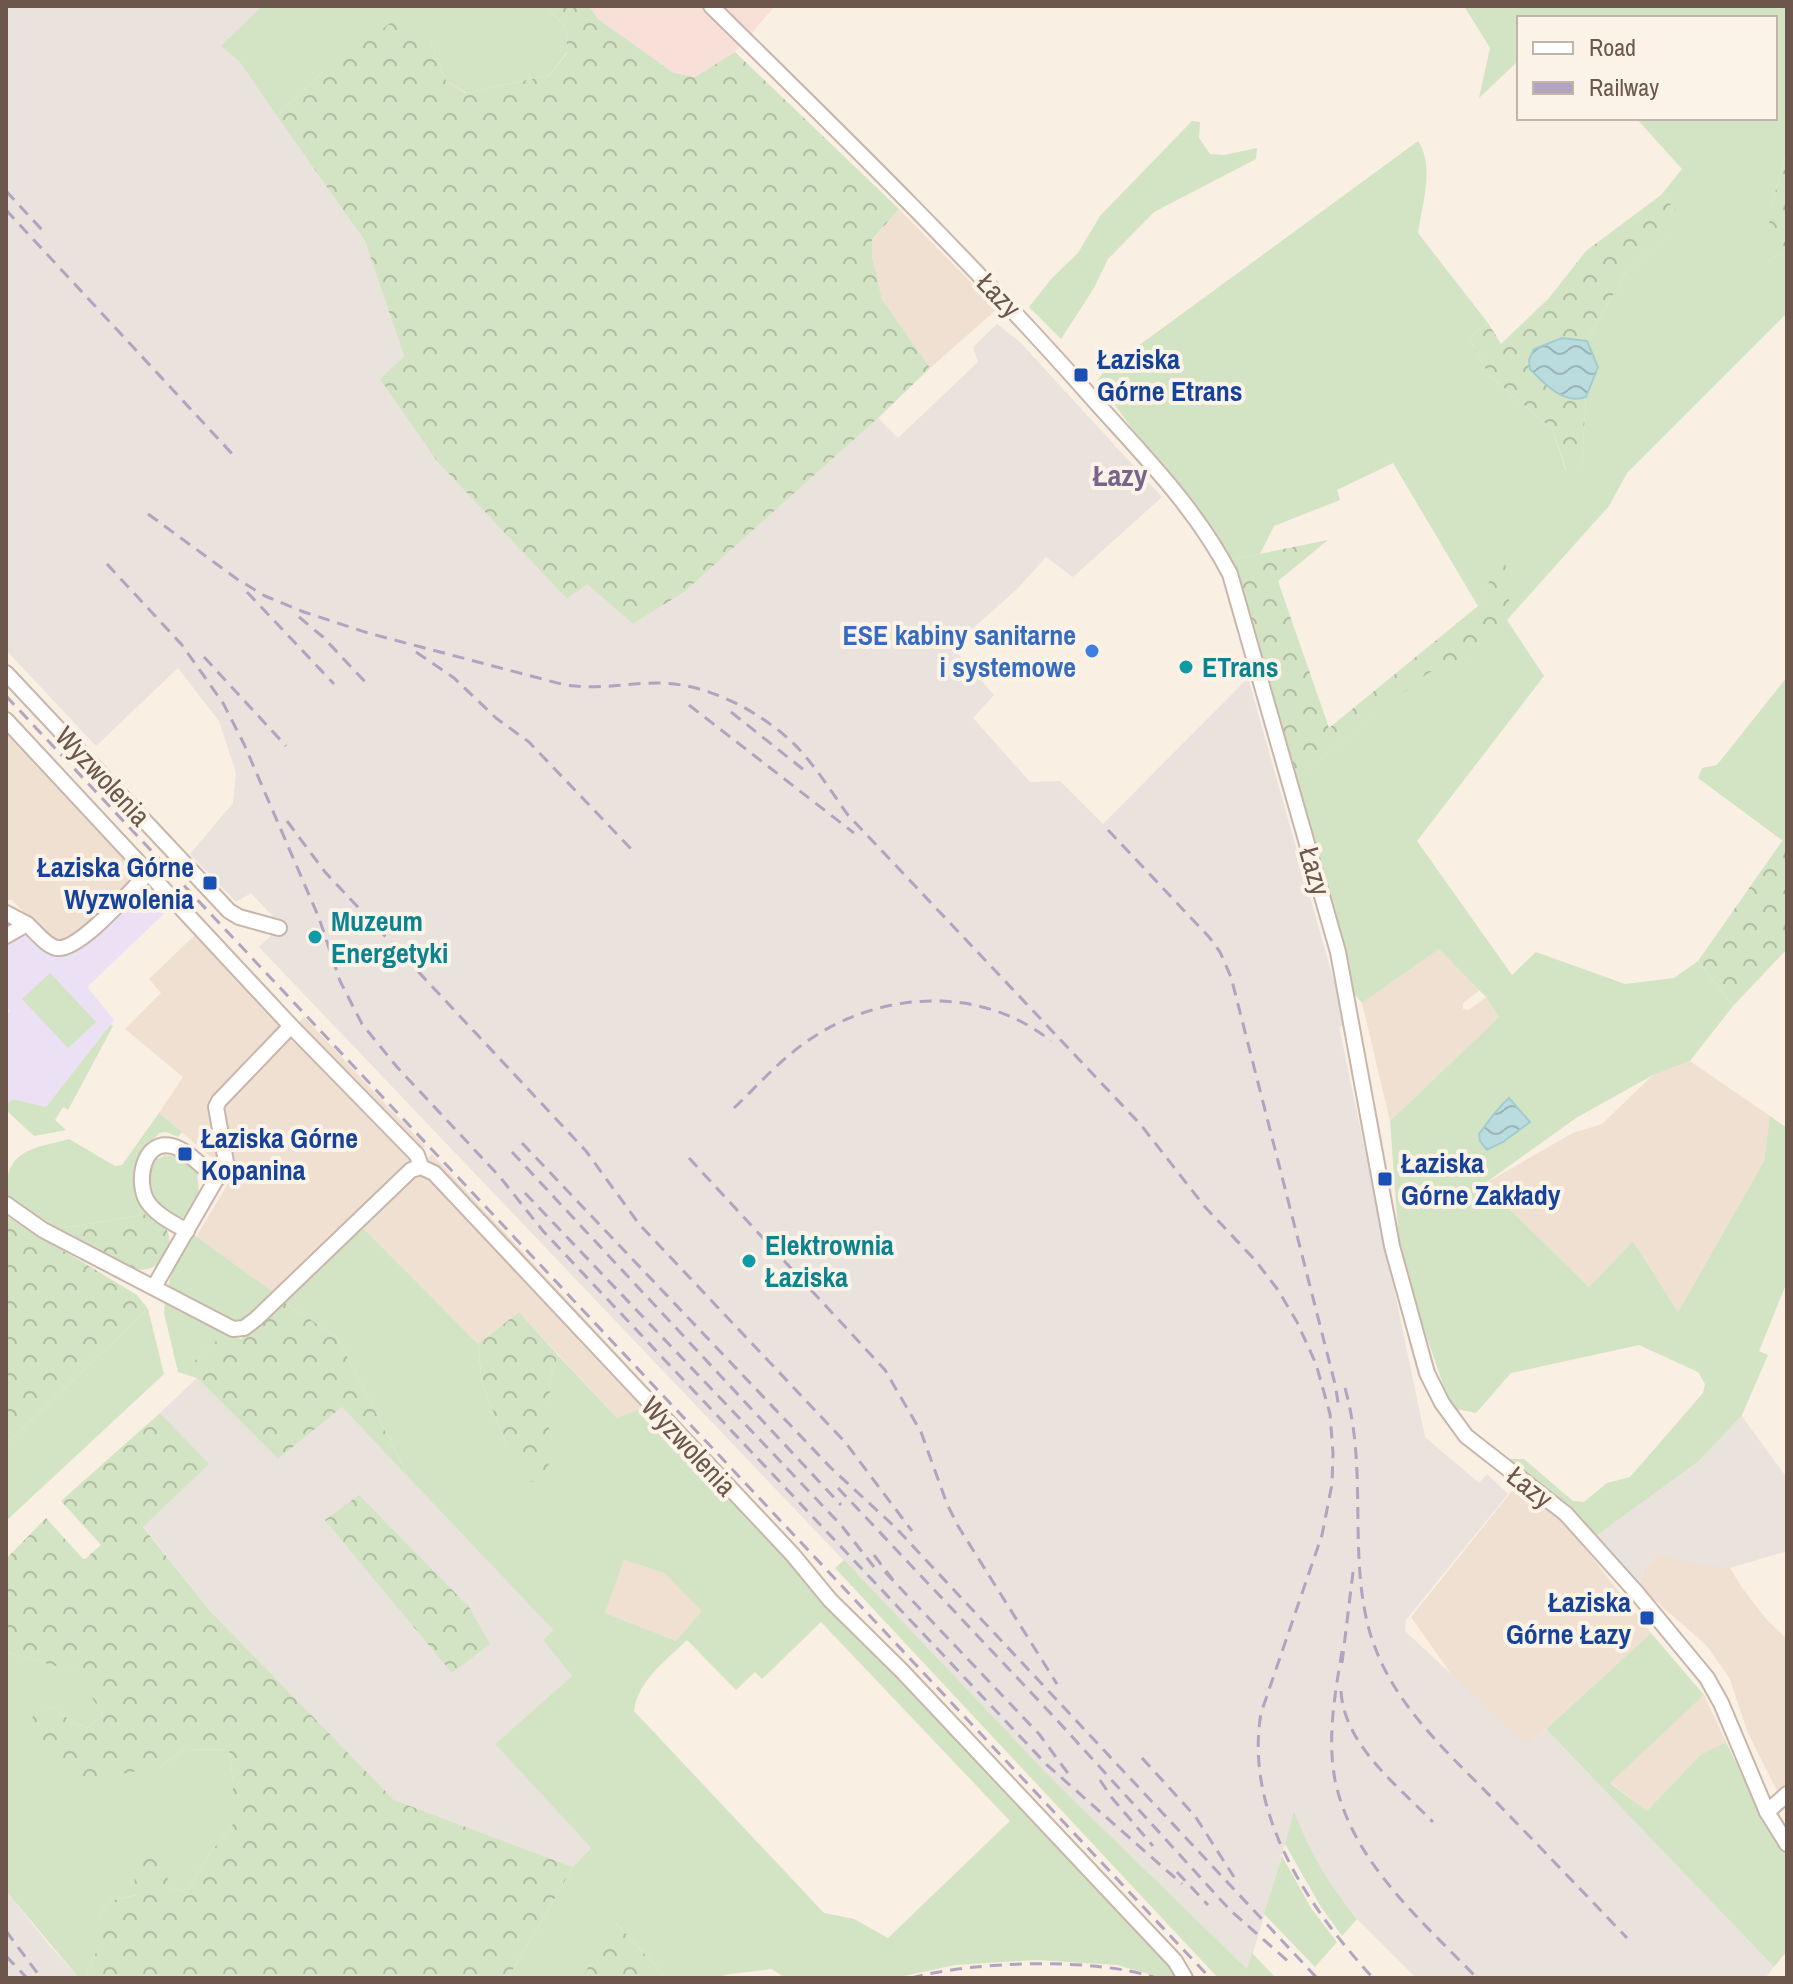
<svg xmlns="http://www.w3.org/2000/svg" width="1793" height="1984" font-family="'Archivo Narrow',sans-serif">
	<style>
		.residential { fill: #efe0d2 }
		.commercial { fill: #f8dfd8 }
		.industrial { fill: #e9e2dd }
		.education { fill: #ece0f5 }
		.grass { fill: #d3e4c4; fill-rule: evenodd }
		.forest { fill: url(#forest-crowns) }
		.water { fill: url(#water-waves); stroke: #a2ccd0; stroke-width: 2 }
		.lines { fill: none; stroke-linecap: round; stroke-linejoin: round }
		.minor-casing { stroke: #c8b6ab; stroke-width: 18 }
		.minor { stroke: #fff; stroke-width: 14 }
		.rail { stroke: #b1a4c0; stroke-width: 3; stroke-dasharray: 12 8; stroke-linecap: butt }
		.transit-dot { fill: #1a4fb4; stroke: #fcf3e8; stroke-width: 3 }
		.shop-dot { fill: #3f7fe0; stroke: #fcf3e8; stroke-width: 3 }
		.culture-dot { fill: #0f9aa8; stroke: #fcf3e8; stroke-width: 3 }
		.labels { text-anchor: middle; dominant-baseline: central; stroke-width: 8; stroke-linejoin: round; paint-order: stroke }
		.street-label { font-size: 28px; fill: #6d564c; stroke: #fcf3e8 }
		.transit-label { font-size: 28px; font-weight: bold; fill: #164399; stroke: #fcf3e8; text-anchor: start }
		.shop-label { font-size: 28px; font-weight: bold; fill: #366cbe; stroke: #fcf3e8; text-anchor: end }
		.culture-label { font-size: 28px; font-weight: bold; fill: #0d838f; stroke: #fcf3e8; text-anchor: start }
		.neighbourhood-label { font-size: 30px; font-weight: bold; fill: #7a658a; stroke: #fcf3e8 }
	</style>
	<defs>
		<pattern id="forest-crowns" width="20" height="18" patternUnits="userSpaceOnUse" patternTransform="scale(2)"><rect width="20" height="18" fill="#d3e4c4"/><path d="M2 6a3 3 0 1 1 6 0M12 15a3 3 0 1 1 6 0" fill="none" stroke="#afbca1"/></pattern>
		<pattern id="water-waves" width="16" height="10" patternUnits="userSpaceOnUse" patternTransform="scale(2)"><rect width="16" height="10" fill="#badcdf"/><path d="M0 5q4-4 8 0t8 0" fill="none" stroke="#9bb5b7"/></pattern>
	</defs>
	<rect width="100%" height="100%" fill="#f9efe3"/>
	<g class="residential">
		<polygon points="899,209 997,309 930,368 882,299 872,257 872,241"/>
		<polygon points="6,726 143,873 79,936 54,944 12,900 6,900"/>
		<polygon points="196,934 286,1028 210,1102 223,1159 219,1164 159,1113 183,1077 125,1029 161,993 149,979"/>
		<polygon points="1439,949 1480,990 1463,1003 1463,1009 1469,1010 1486,997 1499,1017 1390,1121 1362,1003"/>
		<polygon points="304,1017 425,1146 273,1292 196,1237 236,1170 225,1113 227,1099"/>
		<polygon points="1690,1061 1770,1116 1764,1161 1678,1312 1633,1241 1589,1287 1484,1184 1573,1133 1602,1124 1653,1075"/>
		<polygon points="432,1154 661,1401 617,1418 519,1312 478,1344 363,1228 363,1218"/>
		<polygon points="1516,1486 1563,1520 1651,1633 1527,1746 1454,1678 1411,1617"/>
		<polygon points="1658,1554 1723,1557 1743,1589 1767,1620 1787,1639 1787,1783 1777,1791 1747,1731 1730,1679 1707,1646 1641,1588 1643,1569"/>
		<polygon points="624,1560 664,1573 703,1611 676,1641 605,1613"/>
		<polygon points="1704,1695 1726,1742 1700,1755 1647,1811 1610,1782"/>
	</g>
	<polygon class="commercial" points="589,6 775,6 735,52 695,77 674,73 598,19"/>
	<g class="industrial">
		<polygon points="6,6 262,6 222,46 239,61 365,241 404,356 380,379 567,599 587,584 633,624 684,592 878,418 898,438 978,362 973,347 997,324 1020,342 1162,497 1073,577 1046,557 1017,589 952,647 994,695 973,718 1030,782 1060,781 1103,824 1248,678 1346,1024 1339,1027 1425,1437 1479,1483 1487,1474 1508,1494 1406,1620 1405,1631 1527,1745 1546,1729 1774,1967 1765,1978 1416,1978 1357,1919 1326,1880 1311,1854 1294,1814 1248,1970 1055,1782 259,947 282,926 251,893 236,902 190,854 233,803 236,773 219,721 178,668 96,746 6,650"/>
		<polygon points="197,1378 278,1459 342,1407 553,1630 543,1640 572,1676 495,1744 591,1848 573,1867 394,1800 210,1611 143,1526 208,1464 160,1413"/>
		<polygon points="1741,1415 1787,1478 1787,1551 1730,1568 1677,1561 1670,1556 1658,1554 1643,1569 1641,1588 1596,1536 1699,1461"/>
		<polygon points="6,1891 49,1945 79,1978 6,1978"/>
	</g>
	<polygon class="education" points="148,878 172,906 87,987 114,1020 46,1107 13,1099 6,1105 6,1015 10,1011 6,1006 6,942 23,930 52,955 81,945"/>
	<g class="grass">
		<polygon points="262,6 546,6 566,28 567,52 550,75 466,93 446,81 430,40 322,72 277,116 239,61 221,46"/>
		<path d="M1464,6h323v143l-16,59 2,49 14,-4v60l-160,160 -18,33 -102,114 37,56 -127,165 95,134 24,-23 89,32 49,-6 24,-17 35,45 -43,55 -37,14 -77,43 -92,66 105,103 44,-46 45,71 86,-151 6,-45 17,12v154l-28,69 9,4 -26,60 -43,46 -103,75 -21,-24 -65,-53h14l49,42 11,1 23,-19 23,-6 73,-84 2,-9 -7,-12 -59,-27 -128,28 -35,40 -25,-5 -51,-150 -10,-137 109,-104 -13,-20 -47,-48 -77,54 -8,-9 -58,-215 132,-107 38,-16 37,-103 -25,53 -85,-143 -56,27 3,10 -66,26 -14,28 -30,6 -133,-179 7,-10 314,-230c17,25 4,63 0,92l70,90 -19,15 20,37 63,54 14,42 16,-8 4,-66 12,-30 -11,-26 40,-71 59,-49 -25,-26 21,-26 -46,-51h139v-100h-256v42l-40,38 11,-50z"/>
		<polygon points="1192,121 1200,122 1199,138 1210,154 1224,155 1257,148 1256,159 1154,212 1108,259 1094,288 1061,339 1029,307 1052,278 1078,253 1100,216"/>
		<polygon points="1787,677 1787,834 1783,841 1698,778 1702,768 1717,765"/>
		<polygon points="50,973 96,1022 68,1048 22,999"/>
		<polygon points="111,1024 113,1026 68,1110 63,1107 55,1120 66,1130 34,1136 6,1110 6,1105 13,1099 46,1107"/>
		<path d="M159,1113l23,19 -4,5 -12,-5 -7,1c-25,29 -35,47 -10,81l-92,15 -51,-35c0,-45 26,-45 63,-55l46,27 7,-1z"/>
		<path d="M165,1155l17,3 15,14 2,22 -15,23 -5,1c-25,-17 -38,-25 -27,-56z"/>
		<path d="M363,1228l115,116 4,40 25,62 42,-39 1,-28 8,-24 59,63 30,-12 143,152 47,61 80,74 236,250 27,35h-17l-46,-13 -81,-5 -81,5 -60,13h-110l-13,-9 -49,6 2,3h-58l-51,-55 -34,55h-74l65,-111 18,-19 -96,-104 77,-68 -29,-36 10,-10 -144,-152 -72,-141 -52,-34zM624,1560l40,13 38,38 -26,30 -71,-28zM821,1622l189,199 -122,117 -34,-19 -30,-6 -190,-202c4,-31 32,-50 53,-71l49,50 19,-18 7,7z"/>
		<polygon points="194,1235 273,1292 193,1362 197,1378 178,1372 164,1313 165,1301 173,1266"/>
		<polygon points="148,1309 164,1374 6,1521 6,1444"/>
		<polygon points="844,1560 1055,1782 1247,1969 1252,1953 1276,1978 1218,1978 835,1568"/>
		<polygon points="1651,1633 1704,1695 1610,1783 1647,1811 1700,1755 1726,1742 1762,1816 1787,1855 1787,1951 1774,1967 1546,1729"/>
		<polygon points="6,1652 77,1672 103,1715 88,1728 76,1724 51,1707 35,1711 160,1767 184,1749 229,1750 233,1780 233,1824 210,1853 187,1893 169,1887 110,1901 97,1918 97,1950 85,1978 79,1978 6,1891"/>
		<path d="M1294,1812c19,46 32,68 63,107l-15,17 -21,-29 -36,-63z"/>
		<polygon points="1282,1856 1311,1908 1337,1942 1315,1967 1264,1914"/>
	</g>
	<g class="forest">
		<polygon points="546,6 589,6 598,19 674,73 695,77 735,52 899,209 872,240 872,257 882,299 930,368 878,418 684,592 633,624 587,584 567,599 437,461 380,379 404,356 365,241 277,116 322,72 396,19 430,40 446,81 465,93 550,75 567,53 566,28"/>
		<polygon points="1787,149 1787,253 1773,257 1766,246 1771,208"/>
		<polygon points="1661,195 1687,221 1627,270 1587,341 1562,338 1579,399 1586,397 1582,463 1567,472 1552,429 1489,375 1469,338 1488,323 1501,344 1549,298 1586,251"/>
		<polygon points="1328,540 1278,581 1329,728 1478,606 1503,551 1510,590 1507,621 1466,656 1428,673 1296,779 1230,560"/>
		<polygon points="1787,834 1787,949 1733,1006 1698,961"/>
		<path d="M149,1214c38,17 17,62 -14,55 -22,-4 -58,-28 -78,-40z"/>
		<polygon points="6,1216 137,1295 148,1309 6,1444"/>
		<polygon points="285,1303 337,1337 409,1478 342,1407 278,1459 197,1378 192,1363 225,1333 241,1339 268,1314"/>
		<polygon points="519,1312 558,1355 550,1379 548,1479 531,1482 507,1446 482,1384 478,1344"/>
		<polygon points="160,1413 209,1464 143,1527 210,1611 394,1800 573,1867 508,1978 85,1978 97,1950 97,1918 110,1901 136,1895 133,1867 146,1855 164,1856 169,1887 187,1893 210,1853 233,1824 233,1780 229,1750 184,1749 160,1767 66,1784 29,1727 35,1710 51,1707 76,1724 88,1728 103,1715 76,1672 6,1652 6,1559 46,1518 84,1560 101,1545 61,1501"/>
		<polygon points="359,1495 469,1607 490,1644 452,1673 325,1520"/>
		<polygon points="615,1922 667,1978 582,1978"/>
	</g>
	<g class="water">
		<path d="M1562,338l25,3 11,26 -12,30c-23,8 -42,-14 -56,-28l-1,-9 5,-11z"/>
		<path d="M1509,1098l21,24 -27,20 -16,8 -7,-9 -1,-7c11,-14 17,-25 30,-36z"/>
	</g>
	<g class="lines">
		<defs>
			<g id="minor">
				<path d="M711,6c127,125 254,249 373,383 52,59 109,114 146,185l108,378 54,294 35,127 15,30 24,33 100,78 70,78 71,86 14,25 46,109 20,32"/>
				<polyline points="6,673 229,911 239,917 279,928"/>
				<polyline points="6,720 291,1026 417,1155 421,1167"/>
				<polyline points="6,913 27,924 6,936"/>
				<path d="M27,924c9,8 19,22 30,24 23,3 75,-59 92,-76"/>
				<polyline points="6,1204 43,1230 233,1329 244,1328 256,1319 411,1170 421,1167 434,1173 793,1555 830,1600 902,1671 1175,1961 1185,1978"/>
				<path d="M187,1231c-14,-8 -31,-16 -40,-30 -11,-18 -5,-62 25,-55 16,4 32,23 45,33"/>
				<polyline points="154,1287 226,1162 216,1107 219,1101 291,1026"/>
				<polyline points="1767,1812 1787,1794"/>
			</g>
		</defs>
		<use href="#minor" class="minor-casing"/>
		<use href="#minor" class="minor"/>
		<g class="rail">
			<polyline points="6,191 44,232"/>
			<polyline points="6,210 236,458"/>
			<path d="M148,514l89,65 28,17 39,16 64,21 197,52c36,5 59,-2 93,-2 47,0 98,26 133,58 22,21 39,49 57,74l293,310 64,82 50,53 23,30 19,32 19,42 14,50 3,39 -1,31 -10,51 -61,178c-17,100 47,194 112,265"/>
			<polyline points="107,564 182,645 223,703 244,744 319,918 340,981 362,1024 397,1067 500,1177 543,1231 1047,1765 1182,1884"/>
			<polyline points="247,592 334,684"/>
			<polyline points="299,617 323,637 369,686"/>
			<polyline points="416,652 454,678 496,718 529,742 635,853"/>
			<polyline points="204,657 286,746"/>
			<polyline points="6,696 1210,1978"/>
			<polyline points="689,705 854,833"/>
			<polyline points="731,712 809,774"/>
			<polyline points="287,821 325,872 586,1151 639,1224 845,1442 912,1531"/>
			<polyline points="1108,830 1209,937 1220,952 1231,977 1335,1384 1339,1408"/>
			<path d="M734,1108c23,-22 45,-47 72,-66 72,-51 174,-58 245,-1"/>
			<polyline points="522,1143 831,1468 895,1527 1317,1978"/>
			<polyline points="512,1152 841,1505"/>
			<polyline points="689,1158 885,1370 921,1432 947,1504 958,1526 1057,1684"/>
			<polyline points="525,1193 841,1525 874,1567"/>
			<path d="M1345,1388c22,78 5,153 21,229 17,81 80,133 135,190 42,43 84,87 126,131"/>
			<polyline points="838,1488 1056,1719 1230,1910 1290,1963"/>
			<polyline points="874,1555 893,1580"/>
			<polyline points="885,1572 1039,1734 1070,1776"/>
			<path d="M1342,1651c-7,43 -15,86 -7,129 17,82 86,140 142,198"/>
			<polyline points="1342,1663 1353,1572"/>
			<path d="M1341,1691c3,54 57,95 92,131"/>
			<polyline points="1142,1758 1195,1816 1234,1877"/>
			<polyline points="1100,1780 1112,1798 1153,1846"/>
			<polyline points="1177,1872 1208,1905"/>
			<polyline points="6,1931 41,1978"/>
			<polyline points="6,1956 27,1978"/>
			<path d="M911,1978c64,-17 182,-21 246,0"/>
		</g>
	</g>
	<g class="transit-dot">
		<rect x="1073" y="367" width="16" height="16" rx="4"/>
		<rect x="202" y="875" width="16" height="16" rx="4"/>
		<rect x="177" y="1146" width="16" height="16" rx="4"/>
		<rect x="1377" y="1171" width="16" height="16" rx="4"/>
		<rect x="1639" y="1610" width="16" height="16" rx="4"/>
	</g>
	<circle class="shop-dot" cx="1092" cy="651" r="8"/>
	<g class="culture-dot">
		<circle cx="1186" cy="667" r="8"/>
		<circle cx="315" cy="937" r="8"/>
		<circle cx="749" cy="1261" r="8"/>
	</g>
	<g class="labels">
		<g class="street-label">
			<text transform="translate(999 295) rotate(46)">Łazy</text>
			<text transform="translate(103 776) rotate(47)">Wyzwolenia</text>
			<text transform="translate(1315 871) rotate(74)">Łazy</text>
			<text transform="translate(689 1446) rotate(47)">Wyzwolenia</text>
			<text transform="translate(1530 1487) rotate(38)">Łazy</text>
		</g>
		<g class="transit-label">
			<text x="1097" y="359">Łaziska<tspan x="1097" dy="32">Górne Etrans</tspan></text>
			<text x="194" y="867" text-anchor="end">Łaziska Górne<tspan x="194" dy="32">Wyzwolenia</tspan></text>
			<text x="201" y="1138">Łaziska Górne<tspan x="201" dy="32">Kopanina</tspan></text>
			<text x="1401" y="1163">Łaziska<tspan x="1401" dy="32">Górne Zakłady</tspan></text>
			<text x="1631" y="1602" text-anchor="end">Łaziska<tspan x="1631" dy="32">Górne Łazy</tspan></text>
		</g>
		<g class="shop-label">
			<text x="1076" y="635">ESE kabiny sanitarne<tspan x="1076" dy="32">i systemowe</tspan></text>
		</g>
		<g class="culture-label">
			<text x="1202" y="667">ETrans</text>
			<text x="331" y="921">Muzeum<tspan x="331" dy="32">Energetyki</tspan></text>
			<text x="765" y="1245">Elektrownia<tspan x="765" dy="32">Łaziska</tspan></text>
		</g>
		<g class="neighbourhood-label">
			<text x="1120" y="475">Łazy</text>
		</g>
	</g>
	<rect width="1793" height="1984" fill="none" stroke="#6d564c" stroke-width="16"/>
	<rect x="1517" y="16" width="260" height="104" fill="#fcf3e8" stroke="#c3b4aa" stroke-width="2"/>
	<rect x="1533" y="42" width="40" height="12" fill="#ffffff" stroke="#c3b4aa" stroke-width="2"/>
	<text x="1589" y="56" font-size="24" fill="#6d564c">Road</text>
	<rect x="1533" y="82" width="40" height="12" fill="#b1a4c0" stroke="#c3b4aa" stroke-width="2"/>
	<text x="1589" y="96" font-size="24" fill="#6d564c">Railway</text>
</svg>
